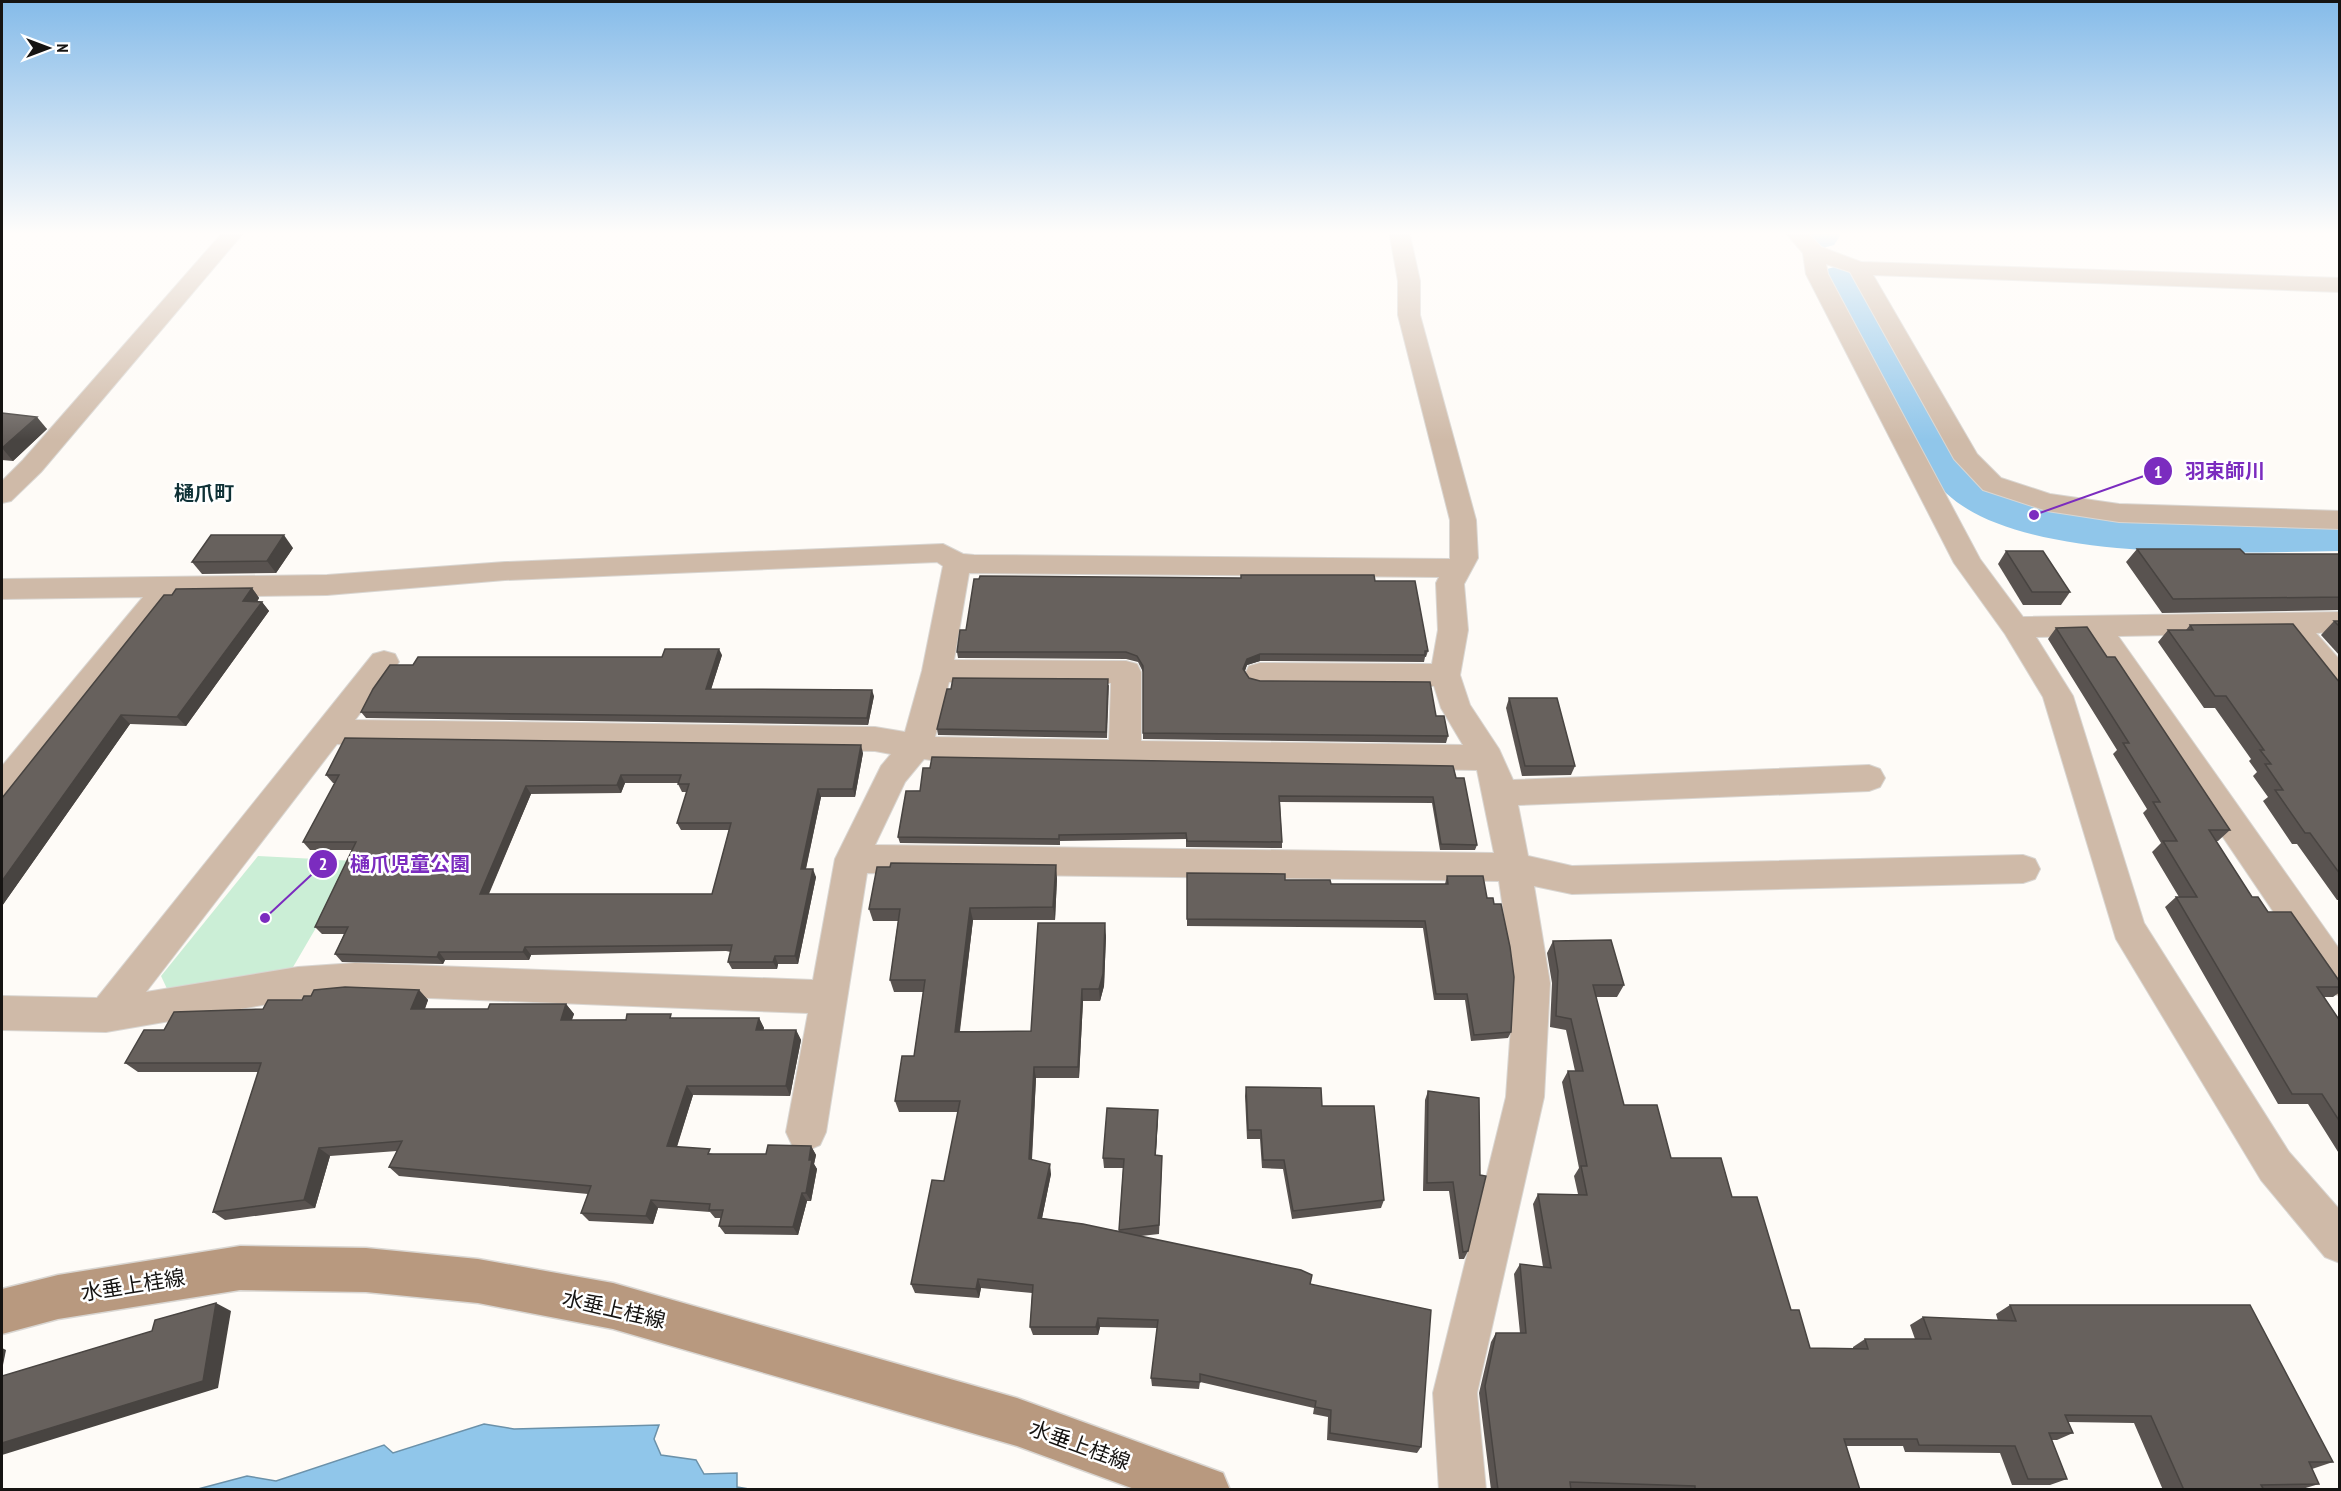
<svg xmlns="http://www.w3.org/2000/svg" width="2341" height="1491" font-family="'PT Sans Narrow','Noto Sans JP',sans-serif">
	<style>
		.green { fill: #cbeed6 }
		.water { fill: #90c6ea; stroke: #6b91a9; stroke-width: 1.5 }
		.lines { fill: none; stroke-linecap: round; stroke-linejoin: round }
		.river { fill: #90c6ea; fill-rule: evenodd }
		.street-casing { stroke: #d9d6d2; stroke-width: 2 }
		.secondary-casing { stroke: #d9d6d2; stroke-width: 3 }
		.street { fill: #cfbaa8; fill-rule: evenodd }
		.secondary { fill: #b8997f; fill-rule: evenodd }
		.wall { fill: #595350; fill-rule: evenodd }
		.shaded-wall { fill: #484441 }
		.building { fill: #67615d; stroke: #484441; stroke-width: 1.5; fill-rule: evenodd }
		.labels { text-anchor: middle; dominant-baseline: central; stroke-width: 5; stroke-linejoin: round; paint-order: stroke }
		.neighbourhood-label { font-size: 20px; font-weight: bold; fill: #0f3136; stroke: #fff }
		.near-street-label { font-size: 21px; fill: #161412; stroke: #fff }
		.leader { fill: none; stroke: #7b2cbf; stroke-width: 2 }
		.callout-dot { fill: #7b2cbf; stroke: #fff; stroke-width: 2 }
		.mark-label { font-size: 18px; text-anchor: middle; font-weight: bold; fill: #fff }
		.callout-label { font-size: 20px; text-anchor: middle; font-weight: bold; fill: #7b2cbf; stroke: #fff; stroke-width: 5; stroke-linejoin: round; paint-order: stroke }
	</style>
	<rect width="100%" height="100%" fill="#fefbf7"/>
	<polygon class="green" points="258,856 355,861 289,974 169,993 161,976"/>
	<polygon class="water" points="484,1424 514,1429 659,1425 654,1439 661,1455 696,1460 704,1474 737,1473 737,1487 749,1489 198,1489 247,1476 276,1481 384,1445 393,1453"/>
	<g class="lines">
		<g class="river">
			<polygon points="1795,231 1837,231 1840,236 1834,245 1819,249 1804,245"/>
			<path d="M1842,265l15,4 7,9 105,177c13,16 31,29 51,38 30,13 66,16 99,19 73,7 147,4 221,3v36c-101,1 -318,14 -394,-58 -23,-21 -36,-53 -51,-80 -25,-45 -50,-90 -75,-135l7,-9z"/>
		</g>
		<defs>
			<g id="street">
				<polygon points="224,231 245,231 41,472 11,501 2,503 2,481 23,460"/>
				<path d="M1389,231h20l11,50v34l56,205 2,38 -14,26 4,46 -8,45 10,30 29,44 14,31 356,-15 11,4 5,9 -5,9 -11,4 -351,14 10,51 44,10 451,-11 12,4 5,10 -5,10 -12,4 -451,11 -38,-8 16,97 -6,114 -67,296 9,97h-47l-6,-97 73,-296 8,-114 -15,-102 -632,-8 -41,259 -6,13 -14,6 -14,-6 -6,-13 22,-119 -453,-18 -57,4 -192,33 -104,-2v-34l95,2 276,-344 11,-3 11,3 4,8 -44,58 520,7 30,5 17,-61 21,-105 -6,-4 -432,18 -178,15 -152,2 -162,200 -11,4v-35l141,-169 -141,2v-20l325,-4 178,-13 438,-18 20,10 11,1 476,4v-39l-52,-205v-34zM969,573l470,4 -3,6 2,47 -6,34 -172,-1 -11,3 -4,8 4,8 11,3 174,1 7,22 22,37 -322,-4v-69l-4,-8 -11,-3 -172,-1zM949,682l162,1 -2,57 -174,-3zM337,744l538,7 16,3 -10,12 -46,93 -22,121 -458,-17 -57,4 -152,25zM924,759l19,3 534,8 17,83 -619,-8 30,-63z"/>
				<polygon points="1784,231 1806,231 1821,247 1861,262 2340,278 2340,292 1873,275 1977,454 2001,478 2050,494 2119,504 2340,511 2340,529 2119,522 2047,511 1983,490 1954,459 1850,272 1826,264 1828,274 1980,559 2023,617 2340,612 2340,632 2316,633 2340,660 2340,692 2329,689 2283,633 2118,636 2340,950 2340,996 2327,991 2087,636 2036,637 2073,696 2144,923 2289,1152 2340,1210 2340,1263 2325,1257 2261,1180 2116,939 2043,697 2005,634 1954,563 1806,274 1803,253"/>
			</g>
			<polygon id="secondary" points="240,1246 366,1248 478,1259 613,1283 1017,1398 1223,1473 1230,1490 1137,1490 1017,1446 613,1329 478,1303 366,1292 240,1290 58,1319 2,1334 2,1289 58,1275"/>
		</defs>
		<use href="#street" class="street-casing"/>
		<use href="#secondary" class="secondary-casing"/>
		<use href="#street" class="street"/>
		<use href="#secondary" class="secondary"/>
	</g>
	<g class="wall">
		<polygon points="2,413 47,429 13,461 2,460"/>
		<polygon points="293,548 276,573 202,574 192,562"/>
		<polygon points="2137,549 2245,554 2340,554 2340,610 2162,613 2126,562"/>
		<polygon points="2006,551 2070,592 2061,605 2023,605 1998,564"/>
		<polygon points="1375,581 1428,651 1426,657 1425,657 1424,662 1260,661 1247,665 1245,671 1249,678 1260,681 1436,716 1448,736 1446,743 1143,739 1143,672 1138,662 1126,659 958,658 957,652 966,630"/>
		<polygon points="252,588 259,598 257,602 262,602 269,611 186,726 130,724 2,906 2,798 172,595"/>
		<polygon points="2334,621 2340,621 2340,656 2321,635"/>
		<polygon points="2190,625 2340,683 2340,900 2337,900 2297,844 2292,844 2263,801 2268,797 2253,776 2257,772 2249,761 2251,759 2215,708 2204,708 2158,642 2168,630 2186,630"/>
		<polygon points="2056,628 2107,657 2230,830 2218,841 2216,841 2252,897 2340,982 2340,992 2333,997 2324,997 2340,1021 2340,1155 2308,1104 2278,1104 2165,907 2176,897 2179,897 2152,852 2161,843 2143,813 2147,809 2113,754 2117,750 2048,639"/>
		<polygon points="722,655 711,689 874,696 868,725 366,718 361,712 413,665"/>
		<polygon points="1109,685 1107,738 938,735 937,729"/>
		<polygon points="1509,698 1575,766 1571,775 1522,776 1506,708"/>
		<path d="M863,753l-8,44h-34l-15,72 10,8 -18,87h-20l-1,5h-45l-4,-7 3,-10 -5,-1 -195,4 -2,5h-84l-2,4 -101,-2 -7,-8 9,-20h-22l-7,-7 37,-77h-42l-7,-8 32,-59h-2l-7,-8zM625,783h54l-1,1 4,8h5l-10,31 4,7h48l-17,64h-223l42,-100 90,-1z"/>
		<polygon points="1456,778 1477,845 1475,850 1440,850 1432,803 1280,802 1282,842 1282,848 1186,847 1186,839 1060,841 1060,845 900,843 898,837 906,791"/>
		<polygon points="1187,873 1331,884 1445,884 1447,876 1511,1032 1508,1038 1471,1041 1465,1000 1434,1000 1423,928 1187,926"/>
		<polygon points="1057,878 1055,920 973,920 960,1031 1031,1031 1106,936 1104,986 1100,1001 1083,1001 1079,1078 1036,1078 1032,1160 1051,1174 1042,1218 1119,1231 1123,1168 1104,1168 1103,1158 1158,1110 1156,1155 1162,1156 1162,1165 1159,1234 1141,1236 1310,1284 1421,1447 1417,1453 1327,1440 1328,1417 1313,1414 1314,1408 1200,1382 1199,1389 1152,1386 1151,1378 1157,1328 1100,1327 1098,1335 1033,1335 1030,1327 1032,1293 981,1288 979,1298 915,1293 911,1284 944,1181 958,1112 899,1112 895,1101 914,1056 923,992 894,992 890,980 898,921 873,921 869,909"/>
		<polygon points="1553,941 1624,985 1617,997 1596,997 1624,1105 1671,1158 1732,1197 1791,1310 1810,1348 1853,1349 1853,1347 1865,1339 1915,1339 1910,1325 1923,1317 1998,1321 1996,1314 2010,1305 2333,1462 2312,1469 2319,1484 2299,1490 2163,1490 2134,1423 2068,1422 2073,1433 2057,1440 2051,1440 2067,1479 2050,1485 2012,1485 2000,1453 1905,1452 1903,1446 1846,1446 1860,1490 1613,1490 1570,1488 1571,1490 1491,1490 1479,1393 1491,1342 1496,1333 1520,1333 1514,1274 1520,1264 1543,1267 1533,1204 1538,1194 1578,1194 1574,1176 1579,1168 1562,1082 1568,1071 1575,1071 1566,1030 1550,1027 1552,983 1547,953"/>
		<polygon points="419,990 428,1000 425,1009 488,1009 566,1004 574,1014 572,1020 759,1018 764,1028 763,1030 796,1030 801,1040 790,1096 693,1095 677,1147 713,1154 766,1154 811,1146 816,1155 814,1164 817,1169 811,1201 807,1201 798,1235 725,1234 719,1226 721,1218 715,1218 710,1212 658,1208 653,1224 589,1221 581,1213 588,1194 399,1176 389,1167 397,1151 330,1156 315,1208 225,1220 213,1212 258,1072 138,1072 125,1063 164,1030 263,1009 302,1000"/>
		<polygon points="1246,1087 1322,1106 1384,1200 1381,1208 1292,1219 1283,1169 1262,1168 1260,1139 1247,1139 1245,1096"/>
		<polygon points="1428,1091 1479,1098 1468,1251 1464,1259 1459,1259 1449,1191 1423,1191 1425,1100"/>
	</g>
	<g class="shaded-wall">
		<polygon points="37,417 47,429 13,461 2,448"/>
		<polygon points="284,535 293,548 276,573 267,561"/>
		<polygon points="252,588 259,598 251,611 243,601"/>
		<polygon points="262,602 269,611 186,726 177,717"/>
		<polygon points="719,649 722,655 709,696 706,689"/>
		<polygon points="1260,654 1260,661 1247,665 1243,675 1243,669 1247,659"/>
		<polygon points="872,690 874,696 868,725 867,718"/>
		<polygon points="121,715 130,724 2,906 2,881"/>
		<polygon points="861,745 863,753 855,797 853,789"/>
		<polygon points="621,775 625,783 621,793 617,785"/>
		<polygon points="526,786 531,794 485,902 480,894"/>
		<polygon points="818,789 821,797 804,877 801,869"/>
		<polygon points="1056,865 1057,878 1055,920 1053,907"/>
		<polygon points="813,869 816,877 798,964 795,956"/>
		<polygon points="970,908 973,920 958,1043 955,1032"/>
		<polygon points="1105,923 1106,936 1104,986 1100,1001 1099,989"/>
		<polygon points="525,947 531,955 529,960 523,952"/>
		<polygon points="439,952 445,960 443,964 437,957"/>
		<polygon points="775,956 778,964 777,969 773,962"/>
		<polygon points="1082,989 1083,1001 1079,1078 1078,1067"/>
		<polygon points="419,990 428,1000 421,1018 411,1009"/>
		<polygon points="566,1004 574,1014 568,1029 561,1020"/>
		<polygon points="759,1018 764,1028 761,1040 756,1030"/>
		<polygon points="796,1030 801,1040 790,1096 786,1086"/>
		<polygon points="1034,1067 1036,1078 1031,1170 1029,1159"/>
		<polygon points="687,1086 693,1095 674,1155 667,1146"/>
		<polygon points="1158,1110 1158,1120 1155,1165 1155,1155"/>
		<polygon points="811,1146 816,1155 814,1164 817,1169 811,1201 806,1193 809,1160"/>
		<polygon points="319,1148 330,1156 315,1208 304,1200"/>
		<polygon points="1050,1164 1051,1174 1040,1228 1038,1218"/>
		<polygon points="802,1193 807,1201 798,1235 793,1227"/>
		<polygon points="651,1200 658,1208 653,1224 646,1216"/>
		<polygon points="978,1279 981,1288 979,1298 976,1289"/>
		<polygon points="216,1303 231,1311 218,1388 2,1455 2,1443"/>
		<polygon points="1098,1318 1100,1327 1098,1335 1096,1327"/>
		<polygon points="2,1348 6,1350 2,1370"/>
	</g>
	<g class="building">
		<polygon points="2,413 37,417 2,448"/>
		<polygon points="211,535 284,535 267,561 192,562"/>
		<polygon points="2137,549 2240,549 2245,554 2340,554 2340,597 2173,599"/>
		<polygon points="2006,551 2043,551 2070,592 2032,592"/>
		<polygon points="1241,575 1374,575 1375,581 1415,581 1428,651 1425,651 1425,655 1260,654 1247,659 1243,669 1249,678 1260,681 1430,682 1436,716 1444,716 1448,736 1143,733 1143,666 1137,656 1126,652 957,652 960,630 966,630 974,579 979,579 980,576 1241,578"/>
		<polygon points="252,588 243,601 262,602 177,717 121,715 2,881 2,798 164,595 172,595 176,589"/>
		<polygon points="2334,621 2340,621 2340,627"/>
		<polygon points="2293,624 2340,683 2340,874 2310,833 2305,833 2275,790 2283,790 2265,764 2271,764 2260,750 2264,750 2226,696 2215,696 2168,630 2193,630 2190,625"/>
		<polygon points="2087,627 2107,657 2115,657 2230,830 2209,830 2252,897 2258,897 2268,912 2291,912 2340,982 2340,987 2317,987 2340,1021 2340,1122 2322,1094 2292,1094 2176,897 2197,897 2163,841 2177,841 2153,802 2160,802 2123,743 2129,743 2056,628"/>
		<polygon points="665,649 719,649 706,689 872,690 867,718 361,712 373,689 390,665 413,665 418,657 662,657"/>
		<polygon points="953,678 1108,679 1106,732 937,729 947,689 951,689"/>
		<polygon points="1509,698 1557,698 1575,766 1525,766"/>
		<path d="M345,738l516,7 -8,44h-35l-17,80h12l-18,87h-20l-2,6h-45l4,-17 -207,2 -2,5h-84l-2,5 -102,-3 13,-27h-33l41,-85h-53l36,-67h-13zM621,775h60l-3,9h11l-12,39h54l-19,71h-232l46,-108 91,-1z"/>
		<polygon points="932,757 1453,766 1456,778 1464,778 1477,845 1441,844 1433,797 1279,796 1282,842 1187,841 1186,833 1059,835 1059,839 898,837 906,791 920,791 923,768 930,768"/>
		<polygon points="891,863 1056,865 1053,907 970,908 955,1032 1031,1031 1038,923 1105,923 1103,974 1099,989 1082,989 1078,1067 1034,1067 1029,1159 1050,1164 1038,1218 1083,1224 1301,1270 1312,1275 1310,1284 1431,1310 1421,1447 1330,1433 1331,1410 1315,1407 1316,1401 1200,1374 1200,1382 1151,1378 1158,1320 1098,1318 1096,1327 1030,1327 1033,1285 978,1279 976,1289 911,1284 932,1180 944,1181 960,1101 895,1101 902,1056 914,1056 925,980 890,980 900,909 869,909 877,867 890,867"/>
		<polygon points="1187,873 1285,874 1285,880 1330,880 1331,884 1448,884 1447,876 1483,876 1487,898 1493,898 1494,904 1501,904 1510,947 1514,977 1511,1032 1474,1035 1467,994 1436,994 1425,921 1187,919"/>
		<polygon points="1611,940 1624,985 1593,985 1624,1105 1657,1105 1671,1158 1721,1158 1732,1197 1757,1197 1791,1310 1799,1310 1810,1348 1868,1349 1865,1339 1931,1339 1923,1317 2016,1321 2010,1305 2250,1305 2333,1462 2309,1462 2319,1484 2261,1485 2264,1490 2184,1490 2151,1416 2065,1415 2073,1433 2049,1433 2067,1479 2028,1479 2015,1446 1919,1445 1917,1439 1844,1439 1860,1490 1695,1490 1695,1486 1570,1482 1571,1490 1498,1490 1485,1386 1496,1333 1526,1333 1520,1264 1551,1268 1538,1194 1587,1195 1581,1166 1587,1166 1568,1071 1583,1071 1571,1019 1556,1016 1558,971 1553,941"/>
		<polygon points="345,987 419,990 411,1009 488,1009 490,1004 566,1004 561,1020 626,1020 627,1014 671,1014 670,1018 759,1018 756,1030 796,1030 786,1086 687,1086 667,1146 710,1149 708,1154 766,1154 768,1145 811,1146 809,1160 812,1160 806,1193 802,1193 793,1227 719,1226 723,1210 709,1210 710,1204 651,1200 646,1216 581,1213 591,1186 389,1167 402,1141 319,1148 304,1200 213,1212 261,1063 125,1063 144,1030 164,1030 174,1012 263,1009 268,1000 302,1000 304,996 311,996 314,990"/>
		<polygon points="1246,1087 1321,1088 1322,1106 1374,1106 1384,1200 1293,1211 1284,1160 1263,1160 1261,1130 1248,1130"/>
		<polygon points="1428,1091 1479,1098 1480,1175 1486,1176 1468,1251 1463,1252 1453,1182 1427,1183"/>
		<polygon points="1107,1108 1158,1110 1155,1155 1162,1156 1159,1225 1119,1230 1124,1159 1103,1158"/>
		<polygon points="216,1303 203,1381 2,1443 2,1376 152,1331 155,1320"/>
	</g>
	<linearGradient id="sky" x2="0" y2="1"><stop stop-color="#85bbe9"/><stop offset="0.53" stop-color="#fffdfb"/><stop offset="1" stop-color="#fffdfb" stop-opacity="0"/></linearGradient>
	<rect width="2341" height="440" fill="url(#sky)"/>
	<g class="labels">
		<g class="neighbourhood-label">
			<text x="204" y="493">樋爪町</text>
		</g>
		<g class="near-street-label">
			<text transform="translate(133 1285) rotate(-9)">水垂上桂線</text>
			<text transform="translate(614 1309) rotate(13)">水垂上桂線</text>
			<text transform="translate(1080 1445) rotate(20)">水垂上桂線</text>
		</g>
	</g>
	<path class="leader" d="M2034 515L2158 471M265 918L323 864"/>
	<g class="callout-dot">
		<circle cx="2034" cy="515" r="6"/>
		<circle cx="265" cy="918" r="6"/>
		<circle cx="2158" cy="471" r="15"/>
		<circle cx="323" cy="864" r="15"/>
	</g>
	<g class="mark-label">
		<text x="2158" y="478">1</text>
		<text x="323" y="870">2</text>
	</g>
	<g class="callout-label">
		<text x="2225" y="478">羽束師川</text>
		<text x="410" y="871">樋爪児童公園</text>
	</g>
	<rect width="2341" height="1491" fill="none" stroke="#161412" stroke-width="6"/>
	<g transform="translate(48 48) rotate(90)" stroke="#ffffff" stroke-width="4.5" paint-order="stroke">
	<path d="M0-4.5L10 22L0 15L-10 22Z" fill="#161412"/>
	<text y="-9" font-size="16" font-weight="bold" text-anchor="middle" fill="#161412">N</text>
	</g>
</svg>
